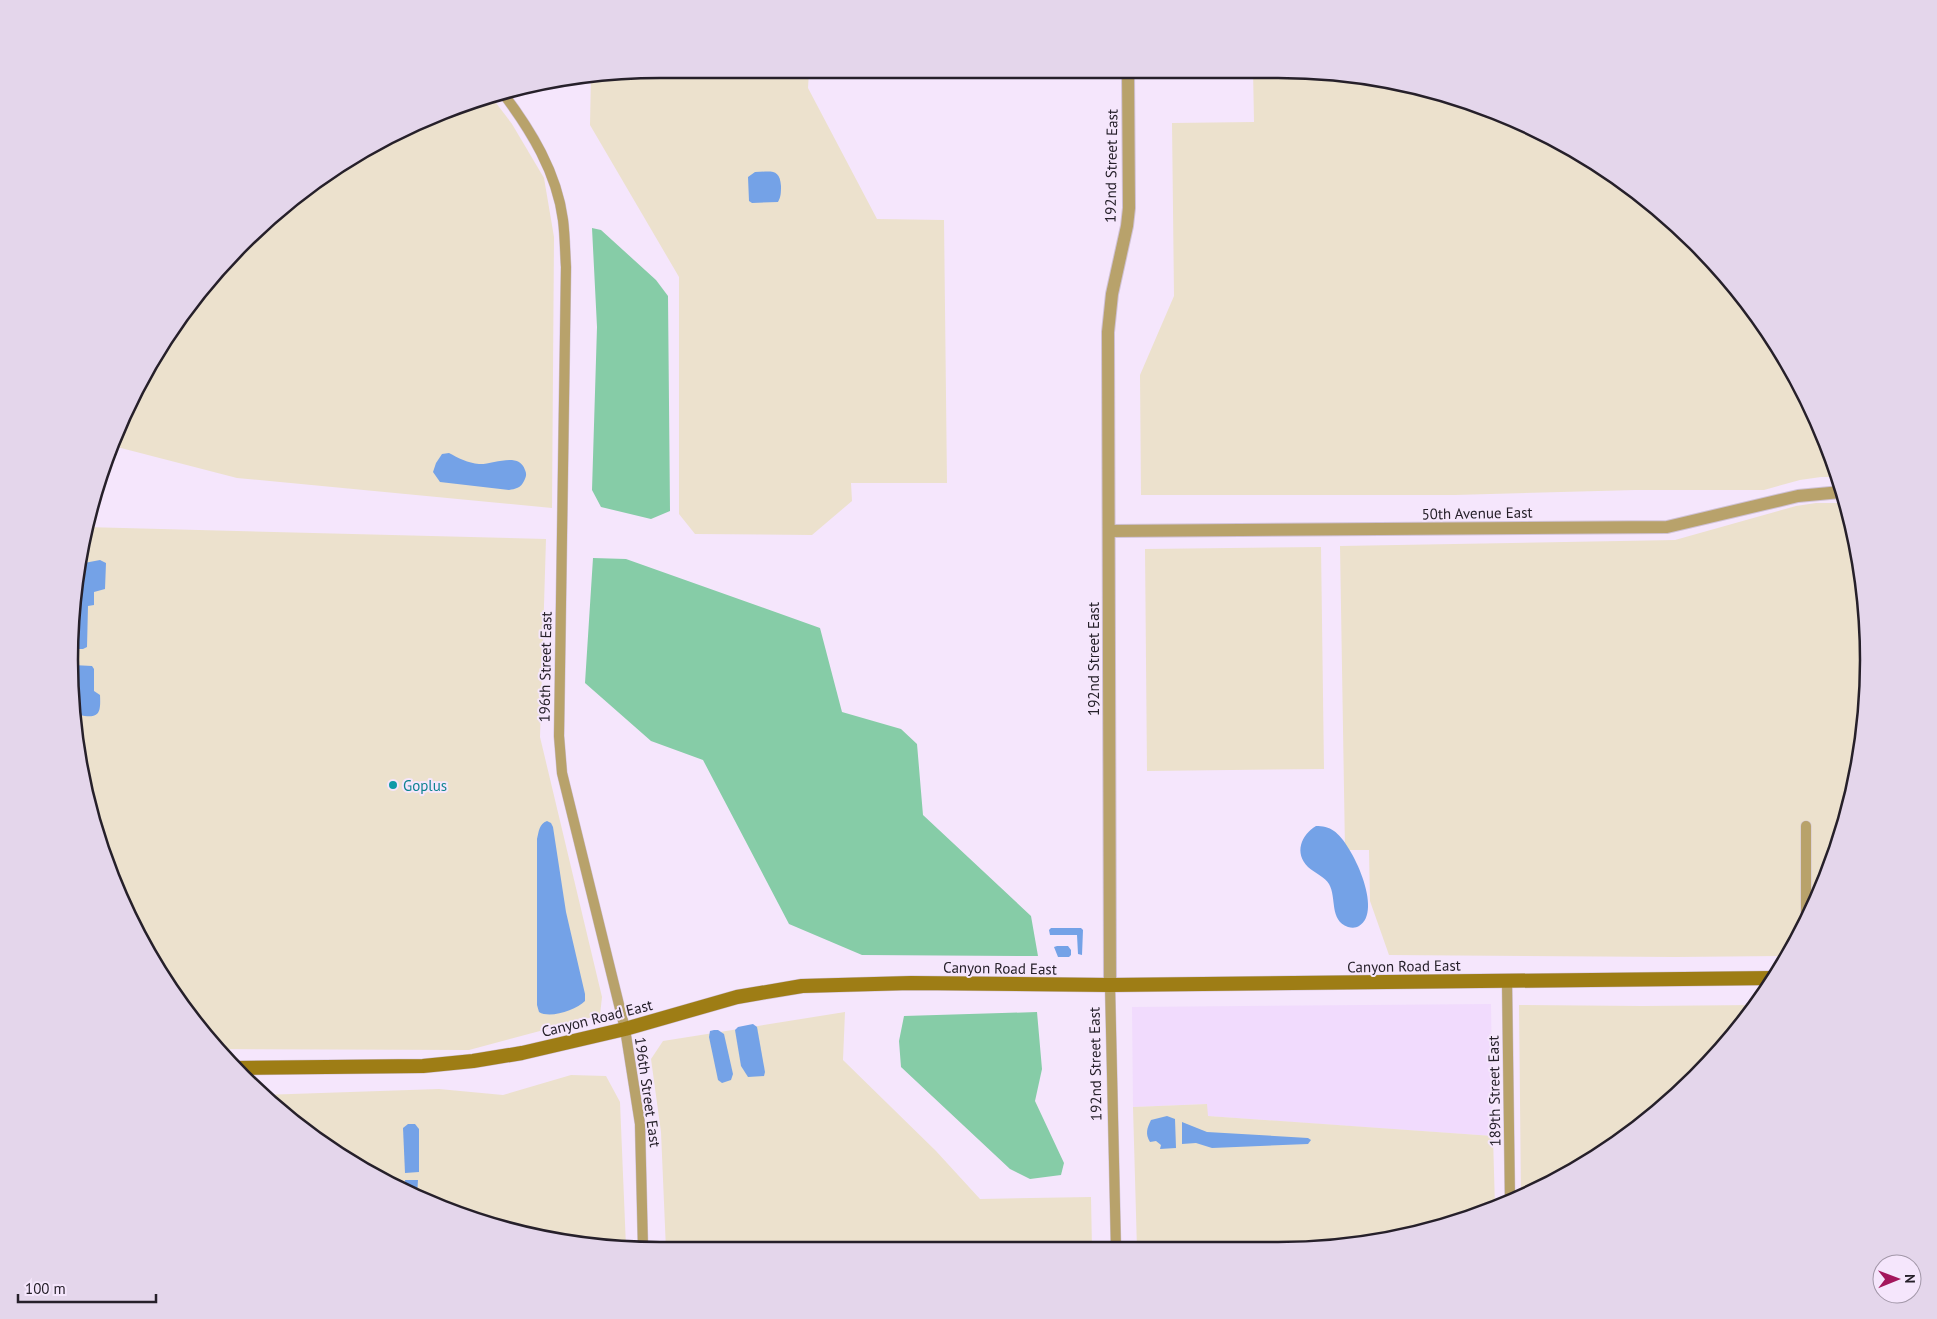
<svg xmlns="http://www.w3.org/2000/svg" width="1937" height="1319" font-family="'PT Sans',sans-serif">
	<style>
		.built { fill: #f1dbfd }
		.industrial { fill: #ece1cd }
		.green { fill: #86cca7 }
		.water { fill: #74a2e7 }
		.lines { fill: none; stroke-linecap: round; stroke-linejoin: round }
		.minor-casing { stroke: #d0c2d6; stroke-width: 11 }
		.tertiary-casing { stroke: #d0c2d6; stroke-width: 14 }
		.secondary-casing { stroke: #d0c2d6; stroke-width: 15 }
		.minor { stroke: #b8a26b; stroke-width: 10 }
		.tertiary { stroke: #b8a26b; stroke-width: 12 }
		.secondary { stroke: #9e7d15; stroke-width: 14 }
		.culture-dot { fill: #0f9aa8; stroke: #f5e6fc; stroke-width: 2 }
		.labels { text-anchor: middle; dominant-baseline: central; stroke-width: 4; stroke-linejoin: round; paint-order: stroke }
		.street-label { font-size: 15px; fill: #26202a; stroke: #f5e6fc }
		.culture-label { font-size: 15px; fill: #0d838f; stroke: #f5e6fc; text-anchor: start }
		.rim { fill: none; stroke: #26202a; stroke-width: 2.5 }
	</style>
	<rect width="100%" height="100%" fill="#f5e6fc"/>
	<polygon class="built" points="1491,1004 1493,1136 1207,1116 1207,1104 1133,1107 1132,1007"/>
	<g class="industrial">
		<polygon points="1253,69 1278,69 1392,80 1539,130 1606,168 1695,242 1769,331 1823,433 1836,477 1821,477 1800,480 1764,490 1635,490 1455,495 1141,495 1140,375 1174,296 1172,123 1254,122"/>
		<polygon points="809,72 808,88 877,219 944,220 947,483 851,483 852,501 812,535 695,534 679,514 679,277 590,125 591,74"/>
		<polygon points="490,95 512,124 544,178 554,237 552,508 237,478 117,447 117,429 191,300 270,216 331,168 470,100"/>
		<polygon points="1816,503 1844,503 1857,544 1868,659 1857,774 1823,885 1786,956 1675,957 1389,955 1370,901 1369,850 1345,850 1340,546 1675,540 1796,506"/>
		<polygon points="85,527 546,539 540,737 602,997 600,1015 469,1050 220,1049 148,955 100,850 80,775 70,621"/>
		<polygon points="1321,547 1324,769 1147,771 1145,549"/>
		<polygon points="1519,1005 1643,1006 1754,1005 1695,1077 1606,1151 1521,1196"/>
		<polygon points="845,1012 843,1060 936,1151 980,1199 1091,1197 1092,1250 666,1250 661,1132 651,1059 663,1041"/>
		<polygon points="571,1075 606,1076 620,1102 626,1247 545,1239 398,1189 300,1128 262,1095 439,1089 503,1095"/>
		<polygon points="1207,1104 1208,1116 1493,1136 1495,1208 1393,1239 1277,1250 1137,1250 1133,1107"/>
	</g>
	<g class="green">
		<polygon points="592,228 601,230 656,280 668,296 670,511 651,519 601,507 592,490 597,327"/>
		<polygon points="593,558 626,559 820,628 842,712 901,729 917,744 923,815 1031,916 1038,956 862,955 789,924 703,760 651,741 585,683"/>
		<polygon points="1037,1012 1042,1069 1035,1101 1064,1163 1061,1175 1030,1179 1010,1169 901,1067 899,1041 904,1016"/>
	</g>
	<g class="water">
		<path d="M755,172c14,0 25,-5 26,14 0,6 0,11 -3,16l-26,1 -3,-2 -1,-24z"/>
		<path d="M449,453c9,5 19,10 30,11 13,1 40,-13 46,6 2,4 1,7 -1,11 -3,7 -9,8 -15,9l-69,-8 -7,-10 3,-9 6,-9z"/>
		<polygon points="100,560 106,563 105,589 94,592 94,605 88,606 87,647 83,649 72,649 70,621 79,564"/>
		<path d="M73,665l19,1 2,3v22l6,4c1,19 -1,24 -21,20l-4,-14z"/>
		<path d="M547,821l4,2 2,4 13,85 19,82v7c-9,9 -35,18 -46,11l-2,-7v-166c2,-8 2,-15 10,-18z"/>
		<path d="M1316,826c6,0 13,1 18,5 18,12 50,81 25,95 -3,2 -7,2 -11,1 -19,-7 -11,-29 -19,-43 -4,-7 -14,-11 -21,-17 -14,-14 -7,-32 8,-41z"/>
		<polygon points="1051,928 1081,928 1083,930 1082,955 1078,954 1077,935 1050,935 1049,930"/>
		<polygon points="1057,946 1068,946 1071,950 1071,955 1069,957 1058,957 1054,947"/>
		<polygon points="753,1024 757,1027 765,1072 764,1076 748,1077 741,1066 735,1030 738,1027"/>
		<polygon points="714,1030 718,1030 724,1034 733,1074 731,1080 722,1083 718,1080 709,1037 710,1031"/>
		<path d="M1167,1116l8,3 1,29 -16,1 1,-4 -5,-4 -6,1c-5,-8 -3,-14 1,-22z"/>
		<polygon points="1182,1122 1207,1132 1308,1138 1311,1140 1308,1144 1212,1148 1196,1143 1182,1144"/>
		<polygon points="408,1124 415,1124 419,1129 419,1172 405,1173 403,1128"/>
		<polygon points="405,1180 418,1180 417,1196 406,1192"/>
	</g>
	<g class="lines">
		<defs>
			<g id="minor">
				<path d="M502,92c29,38 55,81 61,128 2,16 2,32 3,47l-7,469 3,37 63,256 15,95 3,125"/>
				<polyline points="1806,919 1806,826"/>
				<polyline points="1507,981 1510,1202"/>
				<polyline points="1110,985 1116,1250"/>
			</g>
			<g id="tertiary">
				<polyline points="1109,531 1667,527 1798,496 1841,492"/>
				<polyline points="1110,985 1108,332 1112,294 1127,226 1129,208 1128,70"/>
			</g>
			<polyline id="secondary" points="235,1068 423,1066 473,1061 522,1053 625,1029 737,997 802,986 911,983 1110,985 1774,978"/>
		</defs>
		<use href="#minor" class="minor-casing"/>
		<use href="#tertiary" class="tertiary-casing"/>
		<use href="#secondary" class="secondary-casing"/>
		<use href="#minor" class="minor"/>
		<use href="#tertiary" class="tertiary"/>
		<use href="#secondary" class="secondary"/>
	</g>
	<circle class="culture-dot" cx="393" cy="785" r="5"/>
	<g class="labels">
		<g class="street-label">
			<text transform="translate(1111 166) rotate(-89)">192nd Street East</text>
			<text transform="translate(1477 513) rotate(-1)">50th Avenue East</text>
			<text transform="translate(1093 659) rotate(-90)">192nd Street East</text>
			<text transform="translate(545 667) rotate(-89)">196th Street East</text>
			<text transform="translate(1404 966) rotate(-1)">Canyon Road East</text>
			<text transform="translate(1000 968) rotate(1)">Canyon Road East</text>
			<text transform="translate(597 1018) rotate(-14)">Canyon Road East</text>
			<text transform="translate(1095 1064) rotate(-91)">192nd Street East</text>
			<text transform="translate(1494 1091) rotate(-91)">189th Street East</text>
			<text transform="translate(648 1092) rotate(82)">196th Street East</text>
		</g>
		<g class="culture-label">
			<text x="403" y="785">Goplus</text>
		</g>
	</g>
	<path d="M0 0H1937V1319H0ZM660 78H1278A582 582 0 0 1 1860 660V660A582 582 0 0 1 1278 1242H660A582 582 0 0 1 78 660V660A582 582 0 0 1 660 78Z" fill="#e4d6eb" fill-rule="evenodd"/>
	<path class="rim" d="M660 78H1278A582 582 0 0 1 1860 660V660A582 582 0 0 1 1278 1242H660A582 582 0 0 1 78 660V660A582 582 0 0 1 660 78Z"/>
	<g transform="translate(1897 1279) rotate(89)"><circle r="24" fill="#f5e6fc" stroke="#a297a8"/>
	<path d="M0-4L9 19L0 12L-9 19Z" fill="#a3165c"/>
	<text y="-8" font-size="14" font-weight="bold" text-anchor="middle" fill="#26202a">N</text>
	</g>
	<path d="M18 1294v8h138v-8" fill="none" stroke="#26202a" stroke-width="2.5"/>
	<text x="25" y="1294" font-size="15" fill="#26202a" stroke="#f5e6fc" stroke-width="4" paint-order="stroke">100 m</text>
</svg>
